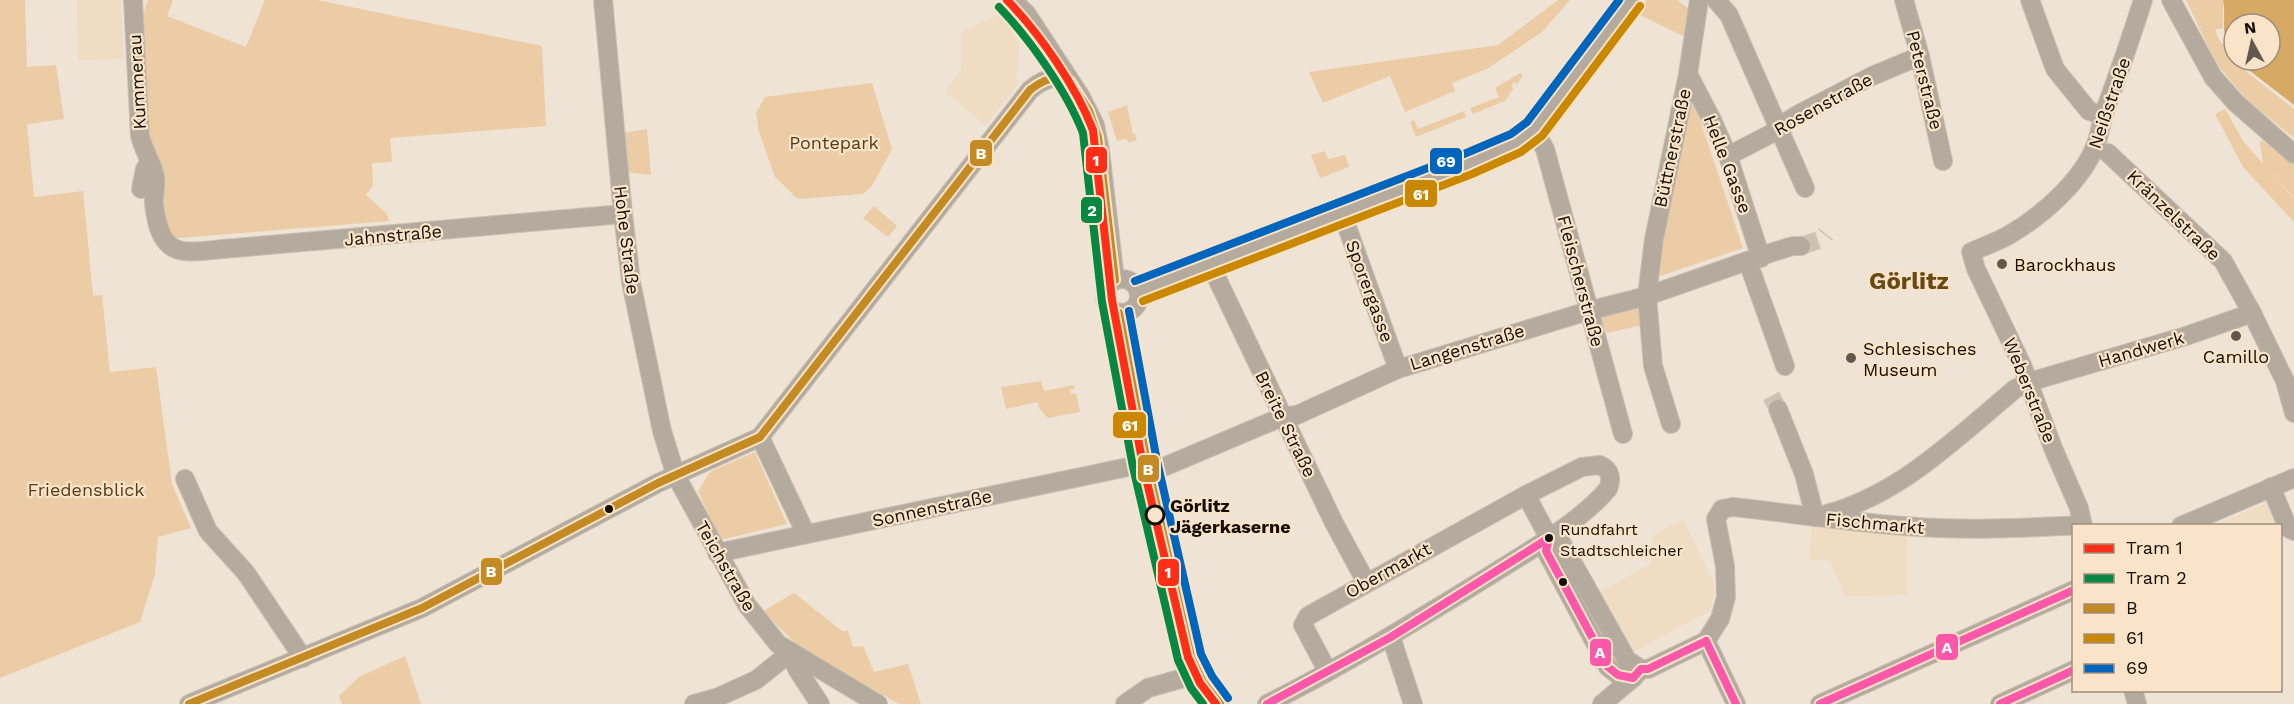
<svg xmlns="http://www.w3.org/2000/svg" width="2294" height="704" font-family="'Work Sans',sans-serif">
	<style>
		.built { fill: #efdcc3 }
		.green { fill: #ebcca5 }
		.water { fill: #d6a965 }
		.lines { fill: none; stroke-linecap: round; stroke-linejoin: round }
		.minor-tunnel { stroke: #cdc3b5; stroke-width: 18; stroke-dasharray: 18 9; stroke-linecap: butt }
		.minor-casing { stroke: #c9c0b5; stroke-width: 20 }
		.minor { stroke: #b4ab9e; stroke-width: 18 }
		.bus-1-casing { stroke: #f9e4c9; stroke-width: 12 }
		.bus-2-casing { stroke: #f9e4c9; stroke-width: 12 }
		.bus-3-casing { stroke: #f9e4c9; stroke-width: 12 }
		.bus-4-casing { stroke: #f9e4c9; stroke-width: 12 }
		.bus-1 { stroke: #c48b25; stroke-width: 8 }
		.bus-2 { stroke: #ca8801; stroke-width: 8 }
		.bus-3 { stroke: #0065bd; stroke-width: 8 }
		.bus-4 { stroke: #fc58aa; stroke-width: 8 }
		.tram-1-casing { stroke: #f9e4c9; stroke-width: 12 }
		.tram-2-casing { stroke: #f9e4c9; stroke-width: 12 }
		.tram-1 { stroke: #ff2e17; stroke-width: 8 }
		.tram-2 { stroke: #088742; stroke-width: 8 }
		.poi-dot { fill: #61594d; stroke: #f9e4c9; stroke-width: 2 }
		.bus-dot { fill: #150e05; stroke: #f9e4c9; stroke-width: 2 }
		.stop-dot { fill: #f9e4c9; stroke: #150e05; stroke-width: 3 }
		.labels { text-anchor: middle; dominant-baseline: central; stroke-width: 4.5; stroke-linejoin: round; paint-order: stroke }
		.bus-label { font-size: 16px; fill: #150e05; stroke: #f9e4c9; text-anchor: start }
		.street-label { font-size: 18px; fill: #150e05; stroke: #f9e4c9 }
		.park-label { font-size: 18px; fill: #553c17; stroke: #f9e4c9 }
		.poi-label { font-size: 18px; fill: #150e05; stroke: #f9e4c9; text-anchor: start }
		.stop-label { font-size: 18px; font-weight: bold; fill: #150e05; stroke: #f9e4c9; text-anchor: start }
		.district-label { font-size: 24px; font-weight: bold; fill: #694814; stroke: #f9e4c9 }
		.line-badge { stroke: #f9e4c9; stroke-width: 2 }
		.badge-label { font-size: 16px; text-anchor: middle; font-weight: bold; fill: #fff }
	</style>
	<rect width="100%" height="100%" fill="#eee3d4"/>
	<g class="built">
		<polygon points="77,0 121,0 124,59 78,61"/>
		<polygon points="1003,13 1019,46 1017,85 986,125 945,92 961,71 961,32"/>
		<polygon points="2267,503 2276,525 2214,525"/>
		<polygon points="1683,519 1714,584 1715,590 1710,611 1631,653 1596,594 1651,564 1653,536"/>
		<polygon points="1812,525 1880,534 1907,535 1907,595 1846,597 1830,561 1809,559"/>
	</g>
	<g class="green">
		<polygon points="0,0 25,0 27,67 56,65 64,119 27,124 34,197 83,191 93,296 102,295 110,372 156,367 172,484 191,528 158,537 155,574 140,622 0,678"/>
		<polygon points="148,0 173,0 167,16 246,47 265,0 317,0 542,46 546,126 390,138 392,162 372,163 373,186 366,195 387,214 389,221 168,239 147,152 138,29"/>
		<polygon points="1558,0 1570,0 1542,32 1487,69 1452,83 1455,91 1405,112 1390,76 1323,103 1309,72 1498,45"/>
		<polygon points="1647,0 1677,0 1689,9 1685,37 1638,14"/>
		<polygon points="2186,0 2223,0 2223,28 2215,30 2220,41 2234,57 2234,60 2237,60 2248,73 2294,109 2294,138 2248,101 2216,63"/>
		<polygon points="1520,73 1523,75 1517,84 1514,82 1511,87 1514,88 1505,101 1473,114 1470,108 1499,97 1495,88"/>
		<polygon points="872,83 892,149 872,186 863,194 798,199 775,177 759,132 756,113 765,97"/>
		<polygon points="1127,105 1133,134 1135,134 1137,140 1128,143 1127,139 1117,141 1108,112"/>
		<polygon points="1686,105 1695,105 1743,248 1660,276 1663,239"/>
		<polygon points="2225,109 2243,141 2294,199 2294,222 2243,167 2215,114"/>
		<polygon points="1464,111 1466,117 1416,137 1410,122 1414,120 1418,129"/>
		<polygon points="647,129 651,175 626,172 622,133"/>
		<polygon points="2261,140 2294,162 2294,198 2263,164 2260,143"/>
		<polygon points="1325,151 1328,159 1345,155 1349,167 1320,178 1311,155"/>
		<polygon points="874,206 897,226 888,237 863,218"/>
		<polygon points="1641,306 1642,325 1607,333 1600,316"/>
		<polygon points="1041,381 1044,391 1074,385 1075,389 1070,390 1071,394 1076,393 1080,412 1048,418 1039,408 1038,402 1006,409 1001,387"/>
		<polygon points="755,452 787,524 720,540 698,491 710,472"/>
		<polygon points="794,593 842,631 848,631 853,647 863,646 874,672 908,664 921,704 899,704 816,657 794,642 763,611"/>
		<polygon points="405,656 421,704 342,704 339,696 359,677"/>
	</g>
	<path class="water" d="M2223,0h71v105l-44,-34 -10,-11h30v-36h-36v29c-16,-19 -7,-32 -11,-53z"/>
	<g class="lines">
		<g class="minor-tunnel">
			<polyline points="1801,246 1822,239 1826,234"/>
			<polyline points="1771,396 1778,409"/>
		</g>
		<defs>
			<g id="minor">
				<path d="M133,0l7,136c3,13 13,29 15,40 2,9 -2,19 -1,28 7,61 33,47 81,44l388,-34"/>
				<polyline points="603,0 623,214 631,282 662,431 676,476 747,605 778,644 878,704"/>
				<polyline points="1012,0 1026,13 1081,97 1095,125 1100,150 1115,280"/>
				<polyline points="1716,0 1729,15 1805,188"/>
				<polyline points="1904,0 1920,56 1943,161"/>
				<polyline points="2030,0 2055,69 2089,111 2103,115"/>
				<polyline points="2171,0 2213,77 2236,103 2294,154"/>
				<polyline points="1688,74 1712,120 1728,156 1761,258"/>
				<polyline points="1534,130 1545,149 1623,434"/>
				<polyline points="2108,153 2223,261 2252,313 2285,381 2294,413"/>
				<polyline points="1728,156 1780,129 1786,122 1797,115 1872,76 1920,56"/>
				<polyline points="141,189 145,169 149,163"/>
				<polyline points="1342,213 1398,369"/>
				<polyline points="1748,262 1785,366"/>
				<polyline points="1210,264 1334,523 1366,582"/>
				<circle cx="1122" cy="296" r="17"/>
				<polyline points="1139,291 1468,164 1516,143 1534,130 1632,0"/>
				<polyline points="1119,313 1147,463 1191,657 1203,682 1220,704"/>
				<polyline points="1778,409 1804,474 1815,517"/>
				<polyline points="1671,424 1653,366 1647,296 1654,239 1688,74 1699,0"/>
				<polyline points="760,437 806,534"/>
				<polyline points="1149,471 1166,466 1282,417 1297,415 1398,369 1588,311 1647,296 1770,253 1793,246 1801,246"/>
				<polyline points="185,479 208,531 246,573 303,658"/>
				<polyline points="2271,487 2288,528 2294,531"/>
				<polyline points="1526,495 1549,538"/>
				<path d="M1823,515c76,-19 133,-77 192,-126l14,-7 157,-46 66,-23"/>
				<path d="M2083,526l-4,-18 -26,-60 -31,-83 -46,-96 -5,-17c13,-6 26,-10 38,-17 33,-19 74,-55 87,-91 4,-10 5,-21 8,-31 14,-38 27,-75 39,-113"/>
				<polyline points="2181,526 2294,478"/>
				<polyline points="1549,538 1546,551 1608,667 1618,675 1633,678"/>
				<polyline points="1549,538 1561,542 1627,660 1641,669"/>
				<polyline points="717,553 1147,463"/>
				<polyline points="1391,637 1413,704"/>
				<polyline points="1706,641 1736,704"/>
				<polyline points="2133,690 2137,704"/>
				<path d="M189,704l233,-96 236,-125 102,-46 270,-347c12,-10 25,-16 40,-9"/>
				<polyline points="694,704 716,698 756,680 790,653 797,669 820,704"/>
				<polyline points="1125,704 1148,688 1198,674"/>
				<path d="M1267,704c76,-38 147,-82 219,-126 39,-25 92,-54 122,-89 4,-10 3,-19 -8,-24l-18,2 -56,28 -218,121 -5,9 25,47"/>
				<path d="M1602,704l31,-26 8,-9h7l58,-28 14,-22 6,-22 -1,-31 -9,-47 6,-10 11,-2c57,6 114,15 172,19 60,5 119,2 178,-1"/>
				<polyline points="1820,704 2074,590"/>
				<polyline points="2000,704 2074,670"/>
			</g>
		</defs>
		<use href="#minor" class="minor-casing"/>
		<use href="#minor" class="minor"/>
		<defs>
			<g id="bus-1">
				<polyline points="1119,313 1147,463 1191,657 1203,682 1220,704"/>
				<path d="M189,704l233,-96 236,-125 102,-46 270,-347c13,-10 24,-15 40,-9l19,30 9,26 17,143"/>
			</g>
			<g id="bus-2">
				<polyline points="1143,301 1472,174 1521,152 1542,136 1640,6"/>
				<polyline points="1109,315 1137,465 1181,659 1194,688 1207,704"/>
			</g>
			<g id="bus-3">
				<polyline points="1135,281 1464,154 1511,134 1527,122 1619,0"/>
				<polyline points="1129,311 1157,461 1201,654 1212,676 1228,698"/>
			</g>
			<g id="bus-4">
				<polyline points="1549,538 1546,551 1608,667 1618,675 1633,678 1641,669 1648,669 1706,641"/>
				<polyline points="1706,641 1736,704"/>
				<polyline points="1267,704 1391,637 1549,538"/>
				<polyline points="1820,704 2074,590"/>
				<polyline points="2000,704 2074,670"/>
			</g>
		</defs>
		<use href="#bus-1" class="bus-1-casing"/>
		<use href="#bus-2" class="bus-2-casing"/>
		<use href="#bus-3" class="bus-3-casing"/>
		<use href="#bus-4" class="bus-4-casing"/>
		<use href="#bus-1" class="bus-1"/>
		<use href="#bus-2" class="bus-2"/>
		<use href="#bus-3" class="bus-3"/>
		<use href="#bus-4" class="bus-4"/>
		<defs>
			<path id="tram-1" d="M1007,0c33,34 69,86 86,130l19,170 31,165 45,192 12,26 16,21"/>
			<path id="tram-2" d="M999,7c31,32 68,85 84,126l19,169 31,165 45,193 13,28 12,16"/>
		</defs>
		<use href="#tram-1" class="tram-1-casing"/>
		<use href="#tram-2" class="tram-2-casing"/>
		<use href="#tram-1" class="tram-1"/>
		<use href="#tram-2" class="tram-2"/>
	</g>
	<g class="poi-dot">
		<circle cx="2002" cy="264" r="6"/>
		<circle cx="2236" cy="336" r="6"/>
		<circle cx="1851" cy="358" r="6"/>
	</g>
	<g class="bus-dot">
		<circle cx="609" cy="509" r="5"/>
		<circle cx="1549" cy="538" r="5"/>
		<circle cx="1563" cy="582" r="5"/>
	</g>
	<circle class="stop-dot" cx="1155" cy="515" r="9"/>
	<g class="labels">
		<g class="bus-label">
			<text x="1560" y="529">Rundfahrt<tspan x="1560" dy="21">Stadtschleicher</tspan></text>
		</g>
		<g class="street-label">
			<text transform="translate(1925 80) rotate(76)">Peterstraße</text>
			<text transform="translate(137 82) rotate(-93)">Kummerau</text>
			<text transform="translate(2109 103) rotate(-71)">Neißstraße</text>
			<text transform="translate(1823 104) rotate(-29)">Rosenstraße</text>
			<text transform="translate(1672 148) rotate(-78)">Büttnerstraße</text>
			<text transform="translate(1728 164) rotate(69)">Helle Gasse</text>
			<text transform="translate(2174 215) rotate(44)">Kränzelstraße</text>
			<text transform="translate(393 235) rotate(-5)">Jahnstraße</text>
			<text transform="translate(627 240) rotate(83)">Hohe Straße</text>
			<text transform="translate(1581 281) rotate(75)">Fleischerstraße</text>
			<text transform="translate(1370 291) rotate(70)">Sporergasse</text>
			<text transform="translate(1467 347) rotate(-17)">Langenstraße</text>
			<text transform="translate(2141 349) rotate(-16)">Handwerk</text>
			<text transform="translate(2030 390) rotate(68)">Weberstraße</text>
			<text transform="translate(1286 424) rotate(64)">Breite Straße</text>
			<text transform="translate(932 508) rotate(-12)">Sonnenstraße</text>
			<text transform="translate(1875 523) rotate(5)">Fischmarkt</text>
			<text transform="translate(726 566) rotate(60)">Teichstraße</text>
			<text transform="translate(1388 570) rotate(-29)">Obermarkt</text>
		</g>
		<g class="park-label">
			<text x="834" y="142">Pontepark</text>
			<text x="86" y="489">Friedensblick</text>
		</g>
		<g class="poi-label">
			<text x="2014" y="264">Barockhaus</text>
			<text x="1863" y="348">Schlesisches<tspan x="1863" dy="21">Museum</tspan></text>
			<text x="2236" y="356" text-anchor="middle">Camillo</text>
		</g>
		<g class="stop-label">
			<text x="1170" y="505">Görlitz<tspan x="1170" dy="21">Jägerkaserne</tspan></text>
		</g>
		<g class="district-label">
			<text x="1909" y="281">Görlitz</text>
		</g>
	</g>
	<g class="line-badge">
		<rect x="969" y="139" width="24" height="28" rx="6" fill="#c48b25"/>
		<rect x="1085" y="146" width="23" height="28" rx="6" fill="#ff2e17"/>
		<rect x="1429" y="147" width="34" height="28" rx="6" fill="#0065bd"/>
		<rect x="1404" y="179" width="34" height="29" rx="6" fill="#ca8801"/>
		<rect x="1080" y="196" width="23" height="28" rx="6" fill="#088742"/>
		<rect x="1112" y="411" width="35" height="28" rx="6" fill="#ca8801"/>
		<rect x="1137" y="454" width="23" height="29" rx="6" fill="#c48b25"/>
		<rect x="480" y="557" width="23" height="29" rx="6" fill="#c48b25"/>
		<rect x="1157" y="558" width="23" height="29" rx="6" fill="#ff2e17"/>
		<rect x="1935" y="633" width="24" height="28" rx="6" fill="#fc58aa"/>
		<rect x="1589" y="638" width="23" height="29" rx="6" fill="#fc58aa"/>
	</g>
	<g class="badge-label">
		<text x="981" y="159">B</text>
		<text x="1096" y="166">1</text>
		<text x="1446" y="167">69</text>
		<text x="1421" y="200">61</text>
		<text x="1092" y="216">2</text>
		<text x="1130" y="431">61</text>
		<text x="1148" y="475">B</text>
		<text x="491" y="577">B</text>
		<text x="1168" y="578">1</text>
		<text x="1947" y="653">A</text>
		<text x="1600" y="658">A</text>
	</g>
	<rect x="2072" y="524" width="210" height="168" fill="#f9e4c9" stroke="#9e8e7b" stroke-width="1.5"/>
	<rect x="2084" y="544" width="30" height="9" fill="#ff2e17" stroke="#9e8e7b" stroke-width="1.5"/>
	<text x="2126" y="554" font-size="18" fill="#150e05">Tram 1</text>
	<rect x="2084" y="574" width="30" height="9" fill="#088742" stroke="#9e8e7b" stroke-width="1.5"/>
	<text x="2126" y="584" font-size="18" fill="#150e05">Tram 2</text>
	<rect x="2084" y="604" width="30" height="9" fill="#c48b25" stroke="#9e8e7b" stroke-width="1.5"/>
	<text x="2126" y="614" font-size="18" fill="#150e05">B</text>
	<rect x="2084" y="634" width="30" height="9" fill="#ca8801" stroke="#9e8e7b" stroke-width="1.5"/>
	<text x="2126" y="644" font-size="18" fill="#150e05">61</text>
	<rect x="2084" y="664" width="30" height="9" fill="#0065bd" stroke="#9e8e7b" stroke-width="1.5"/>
	<text x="2126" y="674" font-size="18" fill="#150e05">69</text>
	<g transform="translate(2252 42) rotate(352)"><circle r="28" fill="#f9e4c9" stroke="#9e8e7b" stroke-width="1.5"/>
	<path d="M0-4.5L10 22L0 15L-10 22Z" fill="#61594d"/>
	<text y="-9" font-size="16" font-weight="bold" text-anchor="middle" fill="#150e05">N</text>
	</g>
</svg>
